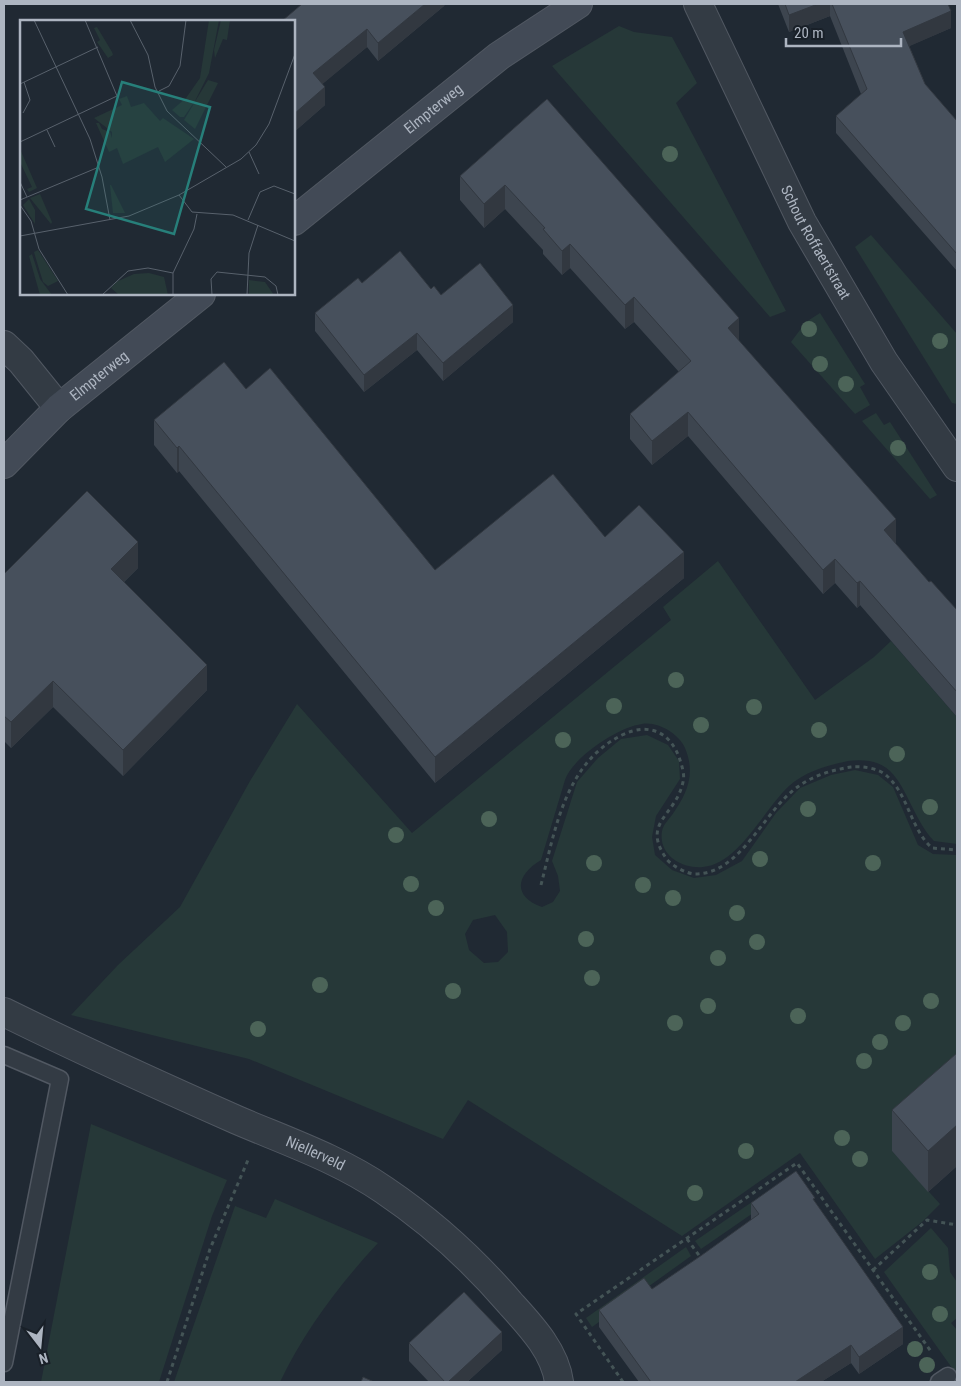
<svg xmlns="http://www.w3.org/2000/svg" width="961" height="1386" font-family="'Roboto Condensed',sans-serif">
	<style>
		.green { fill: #263838; fill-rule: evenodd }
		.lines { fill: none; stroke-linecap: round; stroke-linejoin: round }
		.lane-casing { stroke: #515862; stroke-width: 19 }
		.street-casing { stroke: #515862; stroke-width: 30 }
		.secondary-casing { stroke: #515862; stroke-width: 30 }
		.path { stroke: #445456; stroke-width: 3; stroke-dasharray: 4 4; stroke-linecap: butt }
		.lane { stroke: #333b44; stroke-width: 16 }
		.street { stroke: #333b44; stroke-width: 28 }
		.secondary { stroke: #424a56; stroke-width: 28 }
		.tree { fill: #4c6458 }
		.wall { fill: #3d454f }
		.shaded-wall { fill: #323840 }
		.building { fill: #47505c; stroke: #323840 }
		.labels { text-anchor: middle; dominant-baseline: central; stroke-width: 5; stroke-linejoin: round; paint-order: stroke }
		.street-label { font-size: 15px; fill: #adb5c1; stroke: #192028 }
		.inset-road { fill: none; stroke: #58616c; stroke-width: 1 }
		.view { fill: #277f7a; fill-opacity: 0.15; stroke: #277f7a; stroke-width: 2.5 }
		.inset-edge { fill: none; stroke: #adb5c1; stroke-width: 2.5 }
	</style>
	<rect width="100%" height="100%" fill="#202933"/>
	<g class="green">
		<polygon points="619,26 634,32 672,37 697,83 676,103 786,311 770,317 552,66"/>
		<polygon points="871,235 957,334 957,404 952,403 855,247"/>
		<polygon points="820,313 865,384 860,387 870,405 855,414 791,342 806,322"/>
		<polygon points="876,413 884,425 890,422 937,495 930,499 862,421"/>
		<path d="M718,561l97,139 59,-43 17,-16 66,76v127l-23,-3c-20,-21 -26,-52 -44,-70 -11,-11 -29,-12 -42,-10 -20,4 -44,11 -59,25 -25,23 -50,78 -86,81 -21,2 -45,-12 -41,-36 1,-6 7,-12 10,-16 15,-21 24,-41 13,-67 -6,-14 -27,-27 -43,-24 -24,3 -70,34 -77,56 -8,27 -16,53 -24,80 -25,15 -29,36 1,47l11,-5 7,-11 -2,-15 -6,-15 25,-79 21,-24 23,-19 26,-4 21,10 11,16 1,18 -24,37 -4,21 3,18 17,15 22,8 22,-3 26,-14 34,-48 24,-25 31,-13 24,-5 23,5 15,12 25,58 15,9 24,1v239l-65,57 48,53 -18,18 -47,37 -75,-106 -118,83 -214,-136 -25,39 -194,-80 -178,-44 47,-50 62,-58 70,-126 47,-77 115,129 259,-213 -8,-13zM495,915l12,17 1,20 -10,10 -14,1 -15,-13 -4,-16 8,-14z"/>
		<polygon points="91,1124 227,1180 212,1216 159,1382 41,1382"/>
		<polygon points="796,1172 801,1180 701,1249 695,1241"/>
		<path d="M275,1199l103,44c-39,42 -73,87 -98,139h-106l61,-176 31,12z"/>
		<polygon points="931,1228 948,1248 950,1272 957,1282 957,1318 951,1323 957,1330 957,1375 884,1272"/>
		<polygon points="686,1247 691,1256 592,1327 586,1318"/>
	</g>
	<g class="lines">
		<defs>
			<g id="lane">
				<polyline points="4,1055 60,1079 4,1363"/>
				<polyline points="939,1382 948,1376"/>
			</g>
			<g id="street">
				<path id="s1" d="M698,4l104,218 82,140 73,105"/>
				<polyline points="4,345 21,361 59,408"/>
				<path id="s2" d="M4,1012c77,38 154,73 233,108 49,21 102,39 147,70 46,31 90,71 126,113 20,22 45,48 49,79"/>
			</g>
			<g id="secondary">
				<path id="s3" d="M294,221l205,-165 79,-52"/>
				<path id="s4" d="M4,464l55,-56 142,-114"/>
			</g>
		</defs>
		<use href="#lane" class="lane-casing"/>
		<use href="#street" class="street-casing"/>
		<use href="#secondary" class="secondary-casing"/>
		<g class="path">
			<path d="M541,885c14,-55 24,-122 81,-150 27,-13 49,-3 58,25 2,6 5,16 3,22 -7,34 -42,40 -17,76 4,7 21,16 29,16 47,0 69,-65 104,-88 15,-11 34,-16 52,-19 11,-1 28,1 36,9 22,20 23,52 45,72l25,2"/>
			<polyline points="687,1239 701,1258"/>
			<polyline points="873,1270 927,1220 957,1225"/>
			<polyline points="167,1382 210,1249 248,1160"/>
			<polyline points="623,1382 576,1314 797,1163 932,1353"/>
		</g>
		<use href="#lane" class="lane"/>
		<use href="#street" class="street"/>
		<use href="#secondary" class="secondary"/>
	</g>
	<g class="tree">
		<circle cx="670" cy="154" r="8"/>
		<circle cx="809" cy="329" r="8"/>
		<circle cx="940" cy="341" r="8"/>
		<circle cx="820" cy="364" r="8"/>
		<circle cx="846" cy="384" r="8"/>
		<circle cx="898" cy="448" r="8"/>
		<circle cx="676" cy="680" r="8"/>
		<circle cx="614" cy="706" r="8"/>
		<circle cx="754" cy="707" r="8"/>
		<circle cx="701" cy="725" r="8"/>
		<circle cx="819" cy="730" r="8"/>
		<circle cx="563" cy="740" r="8"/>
		<circle cx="897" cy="754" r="8"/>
		<circle cx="930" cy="807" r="8"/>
		<circle cx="808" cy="809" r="8"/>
		<circle cx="489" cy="819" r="8"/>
		<circle cx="396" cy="835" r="8"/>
		<circle cx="760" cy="859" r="8"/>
		<circle cx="594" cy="863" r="8"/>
		<circle cx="873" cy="863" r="8"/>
		<circle cx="411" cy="884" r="8"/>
		<circle cx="643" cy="885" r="8"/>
		<circle cx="673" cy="898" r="8"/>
		<circle cx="436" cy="908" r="8"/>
		<circle cx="737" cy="913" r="8"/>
		<circle cx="586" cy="939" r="8"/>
		<circle cx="757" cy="942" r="8"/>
		<circle cx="718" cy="958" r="8"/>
		<circle cx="592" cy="978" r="8"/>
		<circle cx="320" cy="985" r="8"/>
		<circle cx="453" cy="991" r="8"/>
		<circle cx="931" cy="1001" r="8"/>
		<circle cx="708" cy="1006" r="8"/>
		<circle cx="798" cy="1016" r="8"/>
		<circle cx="675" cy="1023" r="8"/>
		<circle cx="903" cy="1023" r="8"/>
		<circle cx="258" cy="1029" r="8"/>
		<circle cx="880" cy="1042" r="8"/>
		<circle cx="864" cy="1061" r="8"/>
		<circle cx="842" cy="1138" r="8"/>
		<circle cx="746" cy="1151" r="8"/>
		<circle cx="860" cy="1159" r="8"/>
		<circle cx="695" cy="1193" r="8"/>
		<circle cx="930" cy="1272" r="8"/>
		<circle cx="940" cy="1314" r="8"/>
		<circle cx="915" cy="1349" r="8"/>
		<circle cx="927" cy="1365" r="8"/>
	</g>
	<g class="wall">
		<polygon points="302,4 445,4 444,6 378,61 367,47 322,84 325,105 294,132 294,21"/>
		<polygon points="778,4 948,4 951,28 909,46 925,84 957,121 957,271 836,133 836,116 861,94 830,16 789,32"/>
		<polygon points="547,99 739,341 896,544 929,582 957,610 957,717 860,605 857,608 835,583 823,594 688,436 652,465 630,439 630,414 679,372 634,322 625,329 570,268 562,275 543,254 543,250 505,209 484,228 460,200 460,176"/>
		<polygon points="362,283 431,289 441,295 513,322 443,381 417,350 364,392 315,331 315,313"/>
		<polygon points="246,389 435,570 605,537 684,578 435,783 179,471 177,473 154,445 154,420"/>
		<polygon points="138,568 124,582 207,690 123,776 53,707 11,748 4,741 4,574"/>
		<polygon points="957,1053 957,1166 928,1192 892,1151 892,1110"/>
		<polygon points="815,1202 903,1344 859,1374 851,1363 821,1382 639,1382 599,1327 599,1310 652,1289 702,1255 751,1220 751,1203"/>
		<polygon points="409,1343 502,1350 467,1382 429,1382 409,1361"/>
	</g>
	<g class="shaded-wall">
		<polygon points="425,4 445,4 444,6 378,61 378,43"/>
		<polygon points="818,4 830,4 830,16 789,32 789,15"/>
		<polygon points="951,11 951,28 903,49 903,32"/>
		<polygon points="367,29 367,47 313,92 313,73"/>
		<polygon points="325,87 325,105 294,132 294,114"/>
		<polygon points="505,185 505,209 484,228 484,204"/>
		<polygon points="570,244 570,268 562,275 562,251"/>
		<polygon points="634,297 634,322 625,329 625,305"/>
		<polygon points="513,305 513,322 443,381 443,363"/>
		<polygon points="739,318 739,343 728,328"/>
		<polygon points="417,333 417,350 364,392 364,375"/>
		<polygon points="688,412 688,436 652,465 652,441"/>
		<polygon points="179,446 179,471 177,473 177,448"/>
		<polygon points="896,519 896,544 884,555 884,530"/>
		<polygon points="138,542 138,568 111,594 111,569"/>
		<polygon points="684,552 684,578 435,783 435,757"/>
		<polygon points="835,559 835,583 823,594 823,570"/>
		<polygon points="860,581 860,605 857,608 857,583"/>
		<polygon points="207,665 207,690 123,776 123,750"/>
		<polygon points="53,681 53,707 11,748 11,722"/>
		<polygon points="957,1125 957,1166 928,1192 928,1151"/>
		<polygon points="903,1327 903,1344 859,1374 859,1357"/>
		<polygon points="502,1332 502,1350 467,1382 448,1382"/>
		<polygon points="851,1345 851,1363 821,1382 795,1382"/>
	</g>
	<g class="building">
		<polygon points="302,4 425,4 378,43 367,29 313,73 325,87 294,114 294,21 282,21"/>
		<polygon points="785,4 818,4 789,15"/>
		<polygon points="832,4 948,4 951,11 903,32 925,84 957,121 957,254 836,116 867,89"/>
		<polygon points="547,99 739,318 728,328 896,519 884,530 929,582 931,581 957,610 957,692 860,581 857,583 835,559 823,570 688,412 652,441 630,414 691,361 634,297 625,305 570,244 562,251 543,229 545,228 505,185 484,204 460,176"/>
		<polygon points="400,251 431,289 434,286 441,295 480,263 513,305 443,363 417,333 364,375 315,313 358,278 362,283"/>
		<polygon points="224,362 246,389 270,368 435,570 553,474 605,537 639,505 684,552 435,757 179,446 177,448 154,420"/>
		<polygon points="87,491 138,542 111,569 207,665 123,750 53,681 11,722 4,716 4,574"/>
		<polygon points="957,1053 957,1125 928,1151 892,1110"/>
		<polygon points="796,1171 815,1198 813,1199 903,1327 859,1357 851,1345 795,1382 651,1382 599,1310 644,1278 652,1289 702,1255 759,1214 751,1203"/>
		<polygon points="464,1292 502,1332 448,1382 445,1382 409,1343"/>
		<polygon points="363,1377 374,1382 361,1382"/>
	</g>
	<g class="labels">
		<g class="street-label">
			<text stroke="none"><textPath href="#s3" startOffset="179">Elmpterweg</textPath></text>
			<text stroke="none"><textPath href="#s1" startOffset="266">Schout Roffaertstraat</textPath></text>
			<text stroke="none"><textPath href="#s4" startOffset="130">Elmpterweg</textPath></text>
			<text stroke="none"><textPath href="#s2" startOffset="342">Niellerveld</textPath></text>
		</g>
	</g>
	<g transform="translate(20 20)">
		<rect width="275" height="275" fill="#202933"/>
		<path d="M189,0h10l-10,53 -14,28 -11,16h-4l-8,-7 14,-12 14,-20zM201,0h9l-3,20 -4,-1 -8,19 -1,-8zM77,7l15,25 1,3 -5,3 -11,-16 3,-2 -6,-12zM188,60l10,3 -23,46 -11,-9zM107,76l4,11 13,-4 16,18 3,-3 31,21 -29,23 -7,-15 -35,17 -6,-16 -8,4 -13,-29h3l3,6 8,3 2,6v-6l-18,-14 28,-13 -3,-6zM0,129l17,39 -8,4 -2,-3 5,-2 -12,-25zM90,165h1l14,28h-12zM20,174l12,28 -1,2 -21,-26zM9,179l6,11v14l-12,-19zM18,230l20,31 -10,5 -5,-4 -7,-23 -2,-7zM12,234l8,25 12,16h-12l-11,-39zM129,253l15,4 4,18h-49l-8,-7 5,-6 18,-8zM229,260l16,2 9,13h-25z" fill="#263838"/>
		<path class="inset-road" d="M14,0l56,119 12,38 8,43M110,0l18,35 7,32 12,24 59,56M0,64l78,-37M139,71l10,-5 11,-20 6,-46M3,93l7,-13 -6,-18M27,110l8,17M0,122l97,-46 -32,-76M229,132l10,22M0,162l7,15M159,175l13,17 41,3 62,26M0,180l79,-33M0,185l11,16 8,28 29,46M228,200l12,-28 14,-6 21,8M0,216l109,-20 50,-21 62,-36 15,-14 13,-21 26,-70M82,275l26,-24 20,-3 25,5M153,275v-22l21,-44 3,-15M192,275l-1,-16 6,-7 48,5 11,9 2,9M227,275l2,-42 9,-28"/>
		<path class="view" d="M102,62l88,25 -36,127 -88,-25z"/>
		<rect width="275" height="275" class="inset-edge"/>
	</g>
	<rect width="961" height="1386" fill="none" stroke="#adb5c1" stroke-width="10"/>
	<g transform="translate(40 1346) rotate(164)" stroke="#192028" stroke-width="4" paint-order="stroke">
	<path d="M0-4L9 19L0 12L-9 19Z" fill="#adb5c1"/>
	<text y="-8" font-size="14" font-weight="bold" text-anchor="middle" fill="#adb5c1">N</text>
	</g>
	<path d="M786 38v8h115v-8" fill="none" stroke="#adb5c1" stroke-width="2.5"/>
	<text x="794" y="38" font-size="15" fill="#adb5c1" stroke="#192028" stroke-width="4" paint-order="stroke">20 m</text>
</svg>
